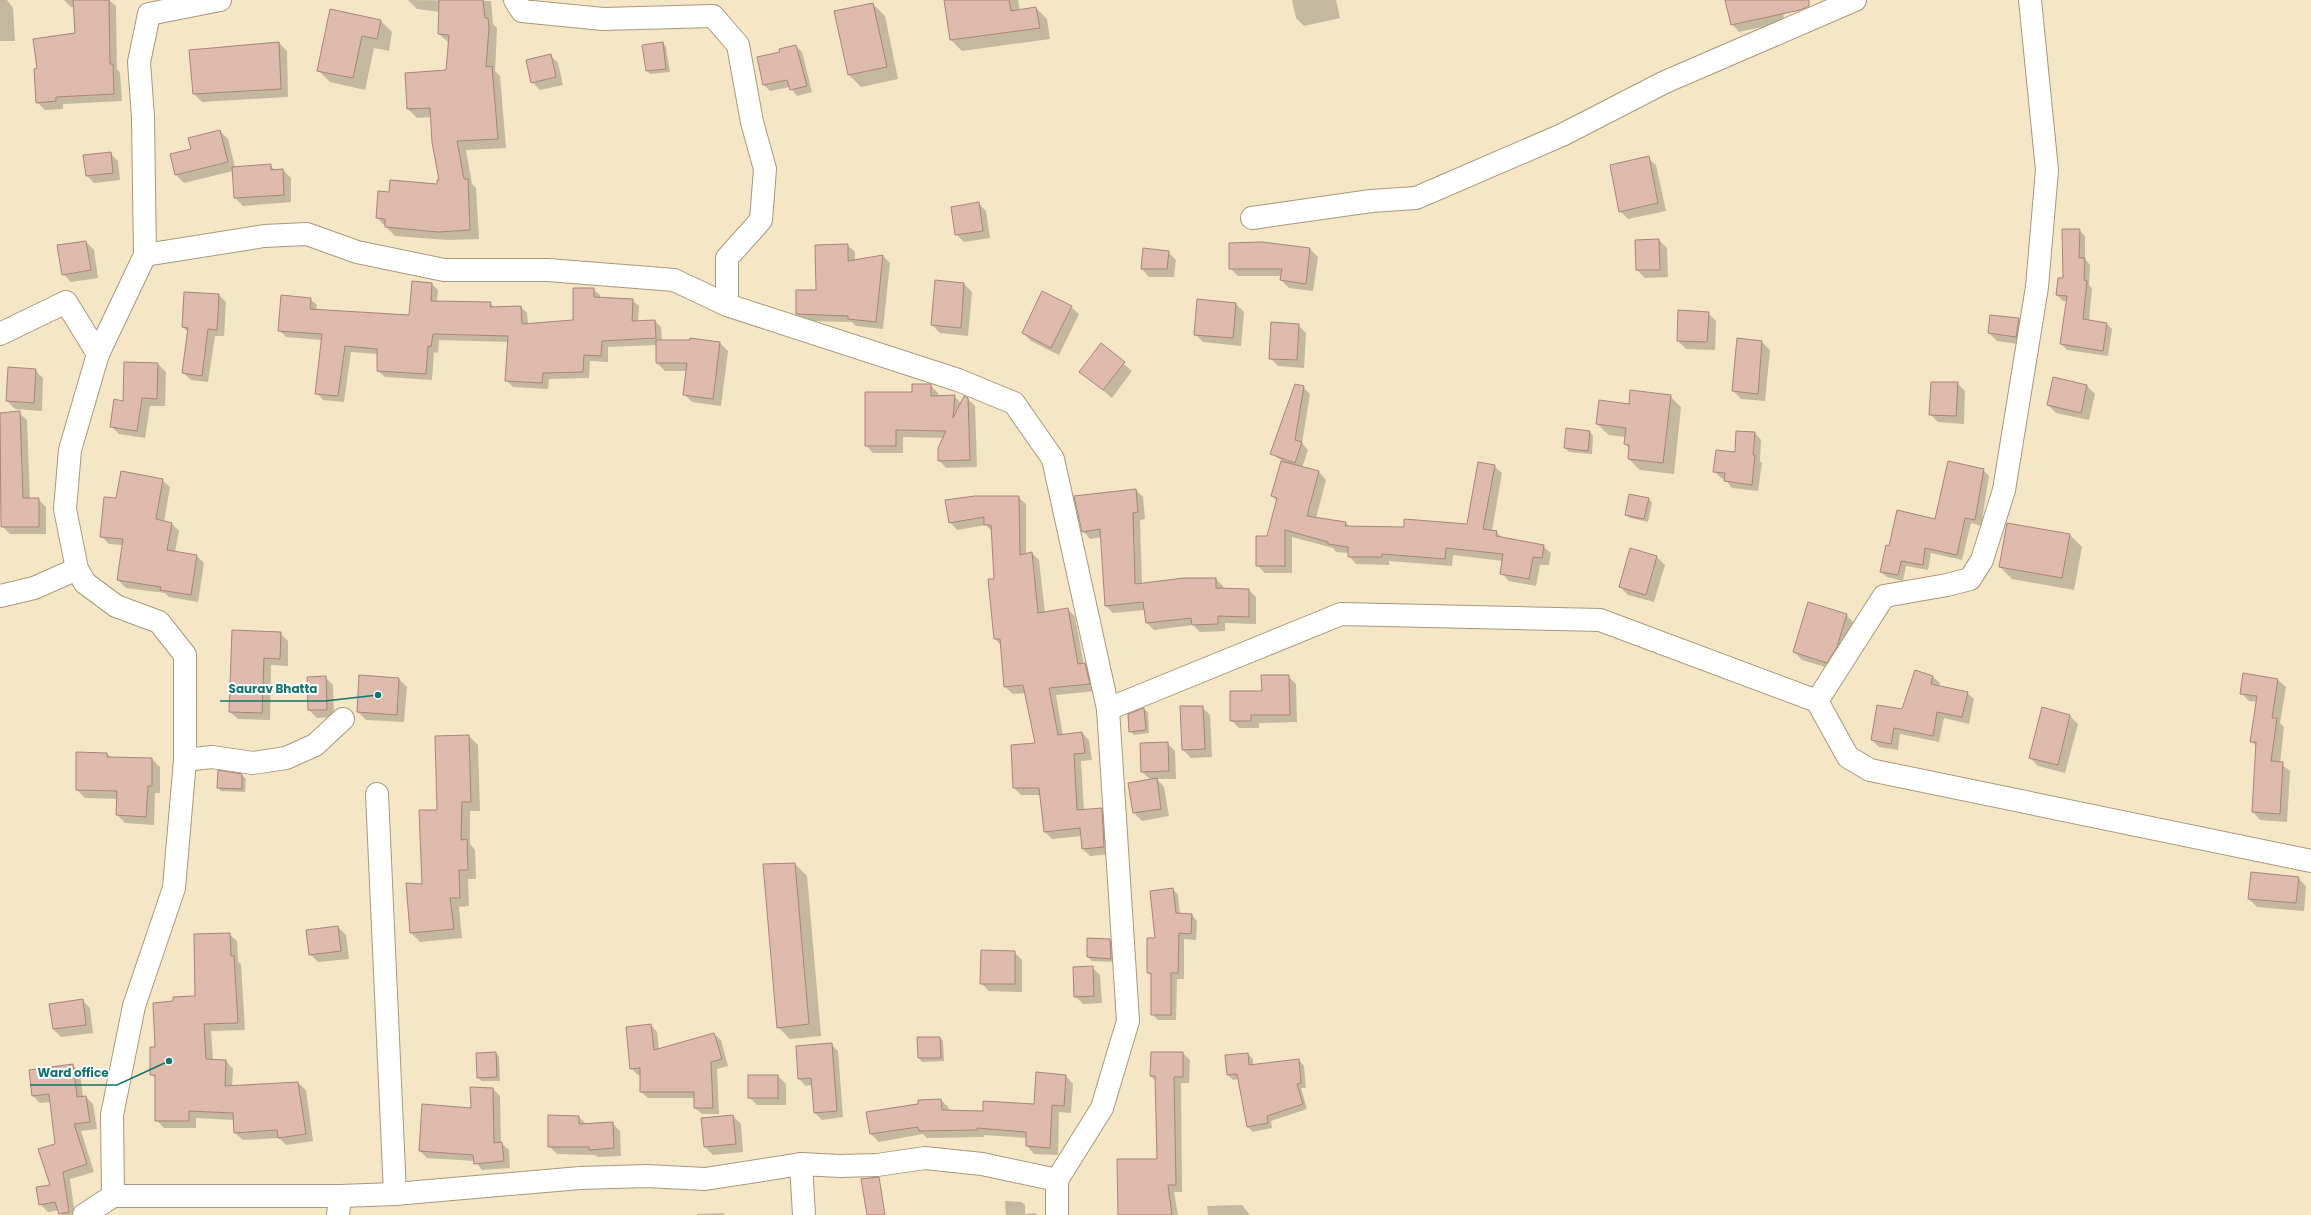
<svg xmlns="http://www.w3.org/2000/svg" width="2311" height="1215" font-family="Poppins,sans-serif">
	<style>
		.shadow { fill: #0003 }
		.building { fill: #dfbbae; stroke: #a78579 }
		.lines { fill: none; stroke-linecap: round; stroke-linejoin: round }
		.minor-casing { stroke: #a7997b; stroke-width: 24 }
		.secondary-casing { stroke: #a7997b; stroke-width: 24 }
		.minor { stroke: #fff; stroke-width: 22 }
		.secondary { stroke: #fff; stroke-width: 22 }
		.leader { fill: none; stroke: #0f766e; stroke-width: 1.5 }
		.callout-dot { fill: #0f766e; stroke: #fff; stroke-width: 1.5 }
		.callout-label { font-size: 12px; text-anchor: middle; font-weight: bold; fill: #0f766e; stroke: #fff; stroke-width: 4; stroke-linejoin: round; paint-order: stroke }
	</style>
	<rect width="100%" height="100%" fill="#f5e6c6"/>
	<g class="shadow">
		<polygon points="0,0 7,0 13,8 15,41 0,41"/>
		<polygon points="64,0 109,0 116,6 117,69 120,73 122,101 63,104 63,109 45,110 37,102 76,34 74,7 71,7"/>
		<polygon points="408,0 491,1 493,24 497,28 495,71 500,76 506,148 466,150 472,184 476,188 479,239 448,240 395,236 377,218 389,193 438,185 441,181 432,117 417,118 408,109 447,71 449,43 439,34 440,12 417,9"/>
		<polygon points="945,0 1018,0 1020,11 1036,8 1047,19 1050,39 962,51 951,40"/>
		<polygon points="1292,0 1336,0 1340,18 1304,26 1296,18"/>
		<polygon points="1726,0 1780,0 1785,22 1739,32 1732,24"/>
		<polygon points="873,4 885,16 898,79 861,87 849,75"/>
		<polygon points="380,20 392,32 389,51 374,48 365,90 330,82 318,70"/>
		<polygon points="279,43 287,51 288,97 202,102 194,94 190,51"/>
		<polygon points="663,43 666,47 670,72 650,74 647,71"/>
		<polygon points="796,46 802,52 812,92 797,96 790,87 770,91 764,85 781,53"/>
		<polygon points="550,55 558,63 563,85 540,90 532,82"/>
		<polygon points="220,131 228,139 235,167 270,165 276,171 283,170 291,178 291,202 243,206 235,198 233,171 184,183 176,175 192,150"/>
		<polygon points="110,153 118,161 120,180 94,183 86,175"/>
		<polygon points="1648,158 1656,165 1666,211 1628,219 1620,211"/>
		<polygon points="978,203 986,211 990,238 964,242 956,234"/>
		<polygon points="2079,230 2085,236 2085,259 2090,265 2089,285 2092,288 2089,321 2106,323 2112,329 2108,356 2067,350 2061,344 2067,301 2063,301 2057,295"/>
		<polygon points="1659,240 1667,248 1668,277 1645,278 1637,270"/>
		<polygon points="86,242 94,250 98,278 71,282 63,274"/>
		<polygon points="847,245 855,252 855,261 883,256 890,263 883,329 856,326 852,322 804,321 797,314 817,291"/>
		<polygon points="1310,249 1318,257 1313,291 1289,288 1281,280 1282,276 1238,276 1230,268"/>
		<polygon points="1168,252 1176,260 1174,277 1149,277 1142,269"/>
		<polygon points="936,281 964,284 972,292 968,336 940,333 932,325"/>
		<polygon points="432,284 438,290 437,302 490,303 495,308 521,307 527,313 528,324 574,321 593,289 600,295 600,299 632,300 639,306 638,322 655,321 661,327 662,341 691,341 691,339 720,343 728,351 721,406 692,402 684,394 687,371 665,371 657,363 657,345 608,347 608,362 590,361 589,378 549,379 548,389 513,387 506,380 509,342 439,340 438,353 434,352 432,380 385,377 378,371 378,354 351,352 344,402 323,400 317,393 322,340 286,337 279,330 310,299 317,305 316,310 410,317"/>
		<polygon points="219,295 226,302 224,336 215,336 208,382 191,380 183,373 189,333 183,327"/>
		<polygon points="1198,300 1236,304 1244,312 1241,346 1203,342 1195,334"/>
		<polygon points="1071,307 1079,314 1059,355 1031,341 1023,333"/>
		<polygon points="1708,313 1716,321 1715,350 1686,349 1678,341"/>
		<polygon points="2019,319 2027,327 2024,345 1997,341 1989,333"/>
		<polygon points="1298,325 1306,333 1304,368 1278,366 1270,358"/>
		<polygon points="1738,339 1762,342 1770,350 1765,401 1741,399 1733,391"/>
		<polygon points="1101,345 1132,371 1112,398 1081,372"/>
		<polygon points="158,364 166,372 165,406 150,406 145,438 119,434 111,426 124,402"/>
		<polygon points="35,370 43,378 42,411 15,409 7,401"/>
		<polygon points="2054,378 2087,386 2095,394 2089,420 2056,413 2048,405"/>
		<polygon points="1957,383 1965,391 1964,424 1938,422 1930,414"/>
		<polygon points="930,385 938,393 938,397 954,396 962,404 967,398 975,406 977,467 946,468 939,460 944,438 903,437 903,453 873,453 866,445 913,393"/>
		<polygon points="1303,387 1310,394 1302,443 1308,450 1302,468 1319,472 1326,480 1316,518 1346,523 1350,527 1405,528 1468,525 1494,466 1502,473 1492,531 1496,532 1503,538 1543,546 1551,553 1549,565 1540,565 1536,586 1509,581 1501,573 1503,561 1453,555 1452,566 1389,561 1389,565 1356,564 1349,556 1349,553 1336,552 1333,548 1292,537 1292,573 1265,573 1257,565 1268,537 1277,501 1272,496 1282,461 1271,453"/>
		<polygon points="1670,396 1681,407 1674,474 1640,470 1629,459 1630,449 1625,444 1626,437 1609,435 1597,424 1630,405"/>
		<polygon points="19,413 27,420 30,499 38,499 46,507 46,534 10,534 2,526 0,414"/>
		<polygon points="1590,432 1593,436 1592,454 1569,452 1565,448"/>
		<polygon points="1755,433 1761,440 1760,461 1762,463 1758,491 1732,488 1725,479 1721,478 1714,471"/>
		<polygon points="1983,470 1989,476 1981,526 1971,523 1962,560 1931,553 1928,570 1906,566 1903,581 1887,577 1881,572 1889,547 1935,520"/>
		<polygon points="162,480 170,487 164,522 171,523 179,531 175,552 197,556 204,563 198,602 169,597 165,593 126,588 118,580 123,545 109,544 101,536 117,499"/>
		<polygon points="1136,490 1143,497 1145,519 1140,520 1142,584 1216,579 1223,586 1223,589 1249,590 1256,597 1256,624 1225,623 1225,631 1200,632 1193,625 1154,630 1147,623 1145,610 1113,613 1106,606 1102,537 1090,539 1083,531"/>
		<polygon points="1018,497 1026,504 1026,554 1032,553 1039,560 1045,613 1068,609 1075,617 1084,665 1092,672 1096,691 1056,695 1063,736 1082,733 1089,740 1092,760 1081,761 1084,811 1101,809 1109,816 1111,854 1090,856 1083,849 1082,836 1052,839 1045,832 1041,795 1021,795 1014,788 1012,746 1036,744 1026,693 1013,694 1005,687 1001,645 995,639 995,580 992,531 986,525 957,530 950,522"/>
		<polygon points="1649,499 1652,503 1648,522 1630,518 1626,515"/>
		<polygon points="2070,535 2082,547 2074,590 2012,579 2000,567"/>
		<polygon points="1657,557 1665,565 1654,602 1628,595 1620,587"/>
		<polygon points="1846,615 1854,623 1835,670 1802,660 1794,652"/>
		<polygon points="233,631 280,633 288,641 288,666 271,665 270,720 238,719 230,712"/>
		<polygon points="1288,676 1296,684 1297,722 1259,723 1259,728 1239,728 1231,720"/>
		<polygon points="325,677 333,685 334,717 317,718 309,710"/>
		<polygon points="1933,677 1940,683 1939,686 1967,693 1974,699 1969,724 1944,718 1939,742 1900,734 1898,750 1879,747 1872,740 1903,710"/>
		<polygon points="399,679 407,687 404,722 366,720 358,712"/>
		<polygon points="2278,680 2286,687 2280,723 2284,727 2280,763 2290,771 2287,822 2260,820 2253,812 2256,746 2251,741 2257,702 2249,701 2241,693"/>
		<polygon points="1202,707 1210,715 1212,757 1191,758 1183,750"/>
		<polygon points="1144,709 1148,712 1149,733 1134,735 1130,731"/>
		<polygon points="2043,709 2070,716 2078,724 2065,773 2038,766 2030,758"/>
		<polygon points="469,736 478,745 480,811 470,811 470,844 475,850 476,879 468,879 469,906 459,907 462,938 420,942 411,933 438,811"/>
		<polygon points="1167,743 1175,751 1176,779 1157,779 1164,787 1169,816 1142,821 1134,813 1151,780 1142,772"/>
		<polygon points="77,753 107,754 112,758 152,759 160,767 160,793 155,793 154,825 125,823 117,815 118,799 85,798 77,790"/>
		<polygon points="242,775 246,779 245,792 221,791 218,787"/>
		<polygon points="795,864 807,876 821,1036 790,1039 778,1027"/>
		<polygon points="2298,878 2306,886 2304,911 2257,907 2249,899"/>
		<polygon points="1173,889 1178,895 1180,915 1192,915 1197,921 1196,940 1184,939 1184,979 1177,979 1176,1020 1158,1020 1152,1014 1152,976 1148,972 1156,939"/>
		<polygon points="338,927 346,935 349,959 318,962 310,954"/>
		<polygon points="229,934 237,941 238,961 241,965 245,1030 211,1031 213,1061 226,1061 233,1069 232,1087 298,1083 306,1090 313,1141 286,1145 279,1138 243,1140 235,1133 234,1120 196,1118 196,1128 164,1128 156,1120 156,1079 151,1074 156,1048 174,1002 196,997"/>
		<polygon points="1110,940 1114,944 1115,962 1092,961 1088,957"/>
		<polygon points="1014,952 1022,960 1022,992 989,991 981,983"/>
		<polygon points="1092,967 1100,975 1102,1003 1083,1004 1075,996"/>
		<polygon points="82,1000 90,1008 93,1033 61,1037 53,1029"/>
		<polygon points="651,1025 657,1032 659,1049 714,1034 721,1040 728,1066 717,1069 719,1114 702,1114 695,1108 695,1098 648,1098 641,1092 641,1075 638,1075 631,1068"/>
		<polygon points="918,1038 940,1038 943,1041 944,1061 922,1062 919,1058"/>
		<polygon points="831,1044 838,1051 843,1117 822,1120 815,1113 812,1085 806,1086 799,1079 797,1047"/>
		<polygon points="495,1053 499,1056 500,1081 482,1081 478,1078"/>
		<polygon points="1183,1053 1190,1060 1189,1083 1181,1083 1182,1192 1174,1192 1178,1215 1119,1215 1158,1160 1156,1081 1151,1076"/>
		<polygon points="1248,1054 1253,1059 1253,1065 1299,1060 1304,1066 1306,1088 1301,1088 1307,1109 1271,1121 1272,1128 1253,1132 1248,1127 1239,1079 1233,1080 1228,1075"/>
		<polygon points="73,1065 80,1073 83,1097 86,1097 93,1104 97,1129 81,1131 94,1172 70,1179 75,1215 62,1215 59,1210 48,1212 40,1204 51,1186 56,1145 51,1102 40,1103 33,1096 30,1071"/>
		<polygon points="778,1076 786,1084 786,1105 757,1105 749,1097"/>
		<polygon points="1066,1076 1073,1084 1071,1113 1059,1112 1058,1155 1034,1154 1027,1146 1027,1138 984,1135 984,1137 927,1138 923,1134 879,1142 871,1134 868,1112 941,1100 949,1108 949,1111 983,1112 1035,1106"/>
		<polygon points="493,1089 500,1096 501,1143 509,1150 510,1168 482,1170 475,1161 427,1158 420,1151 472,1109"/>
		<polygon points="733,1116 741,1124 743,1152 713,1155 705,1147"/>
		<polygon points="579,1117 586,1124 612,1123 620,1131 621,1156 598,1157 595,1155 557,1154 549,1146"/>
		<polygon points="1005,1201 1021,1202 1025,1205 1025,1214 1035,1213 1037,1215 1006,1215"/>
		<polygon points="1242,1205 1250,1215 1208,1215 1207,1206"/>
		<polygon points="723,1213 725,1215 697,1215 697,1214"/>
	</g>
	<g class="building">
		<polygon points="73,0 109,0 110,64 113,64 114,94 56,97 56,101 36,103 34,69 37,68 33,39 75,33"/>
		<polygon points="439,0 483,0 485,18 488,18 489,28 486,67 492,66 498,139 457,141 464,179 468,179 470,230 438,232 385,227 385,219 376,218 378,191 389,192 390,180 437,184 437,180 439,180 432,142 430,108 407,109 405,73 446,70 449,35 438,34"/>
		<polygon points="944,0 1009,0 1011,11 1036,7 1040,28 950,40"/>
		<polygon points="1725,0 1809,0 1809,6 1800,10 1731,25"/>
		<polygon points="873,3 887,67 848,75 834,11"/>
		<polygon points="330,9 381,20 377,39 362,36 353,78 317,71"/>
		<polygon points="279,42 281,89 193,94 189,50"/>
		<polygon points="663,42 666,69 646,71 642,45"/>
		<polygon points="796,45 807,86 790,90 787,80 763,85 757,57 780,52 779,49"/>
		<polygon points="551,54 556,77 531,83 526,60"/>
		<polygon points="220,130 228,162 175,175 170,154 191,149 188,138"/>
		<polygon points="111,152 113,173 86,176 83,155"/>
		<polygon points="1649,156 1658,203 1619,212 1610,165"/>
		<polygon points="271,164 271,170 283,169 284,195 234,198 232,167"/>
		<polygon points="979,202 983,231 955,235 951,207"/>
		<polygon points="2062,229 2080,229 2079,258 2085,258 2084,280 2087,281 2083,319 2107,323 2103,351 2060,344 2067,296 2056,295 2058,278 2063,278"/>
		<polygon points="1659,239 1660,270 1636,270 1635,240"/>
		<polygon points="86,241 91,270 62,275 57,245"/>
		<polygon points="1262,242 1310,248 1306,284 1280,280 1282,269 1229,269 1229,243"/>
		<polygon points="848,244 848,261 883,255 876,322 848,319 848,316 796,314 796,290 816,290 815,245"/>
		<polygon points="1143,248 1169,251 1167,269 1141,269"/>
		<polygon points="935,280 964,283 961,328 931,325"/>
		<polygon points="412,281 432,283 431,301 491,302 490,307 521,306 522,324 573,320 573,288 594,288 594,297 633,299 632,321 655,320 656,338 602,341 601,356 584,355 583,372 543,373 542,383 505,381 508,336 433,334 431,347 428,346 426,374 377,371 377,349 345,346 338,396 315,394 322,334 278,331 281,295 311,298 310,309 409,315"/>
		<polygon points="1042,291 1072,306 1051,348 1022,333"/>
		<polygon points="184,292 219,294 217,330 208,329 202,376 182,373 188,328 182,327"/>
		<polygon points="1197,299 1236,303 1233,338 1194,335"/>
		<polygon points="1678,310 1709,312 1707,342 1677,341"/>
		<polygon points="1990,315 2019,318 2016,337 1988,333"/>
		<polygon points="1271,322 1299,324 1297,360 1269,359"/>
		<polygon points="690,338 720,342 713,399 683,395 687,363 656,363 656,340 690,340"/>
		<polygon points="1737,338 1762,341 1758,394 1732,391"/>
		<polygon points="1101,343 1125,362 1103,390 1079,372"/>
		<polygon points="124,362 158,363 157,399 142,398 137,431 110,427 114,399 123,401"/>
		<polygon points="8,367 36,369 34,403 6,401"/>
		<polygon points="2053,377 2087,385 2081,413 2047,405"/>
		<polygon points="1931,382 1958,382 1956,416 1929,415"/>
		<polygon points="912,384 931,384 931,396 955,395 953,418 964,396 968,398 970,460 938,461 938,448 946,431 896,430 896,446 865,446 865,392 912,392"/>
		<polygon points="1295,384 1304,386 1295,440 1302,442 1295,463 1270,454"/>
		<polygon points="1630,390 1671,395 1663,463 1628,459 1629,445 1624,444 1626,428 1596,424 1599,400 1629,404"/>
		<polygon points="20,411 23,498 39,498 39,527 1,527 0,413"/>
		<polygon points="1566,428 1590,431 1588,451 1564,448"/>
		<polygon points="1736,431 1755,432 1753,455 1755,455 1752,485 1724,481 1725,473 1713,472 1716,450 1735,452"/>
		<polygon points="1281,461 1319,471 1307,516 1346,522 1345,526 1404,527 1404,519 1467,524 1478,462 1495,465 1483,529 1497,531 1496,536 1544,545 1542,558 1533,557 1529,579 1500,574 1503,554 1446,548 1445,559 1382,554 1382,557 1348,557 1348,547 1328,544 1328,542 1285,530 1285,566 1256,566 1256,536 1267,536 1277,498 1271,496"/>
		<polygon points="1948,461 1984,469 1975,520 1965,518 1957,555 1925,548 1923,565 1901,561 1898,575 1880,572 1886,545 1889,546 1897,510 1935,519"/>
		<polygon points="121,471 163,479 156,519 172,523 167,550 197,555 191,595 160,590 161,587 117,580 123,539 100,537 104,497 116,498"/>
		<polygon points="1136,489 1138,512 1133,513 1135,584 1184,578 1216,578 1216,588 1249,589 1249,617 1218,616 1218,624 1192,625 1191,618 1146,623 1143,602 1105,606 1100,529 1082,532 1074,496"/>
		<polygon points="1629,494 1649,498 1644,519 1625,515"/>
		<polygon points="975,496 1019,496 1020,555 1032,552 1038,613 1068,608 1078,664 1085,663 1090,684 1049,688 1058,735 1082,732 1085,753 1074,754 1077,810 1102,808 1104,847 1082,849 1080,828 1044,832 1039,788 1013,788 1011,745 1035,743 1023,685 1004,687 1000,639 994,639 988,579 994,579 991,525 984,525 984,517 949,523 945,500"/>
		<polygon points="2007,523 2070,534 2062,578 1999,567"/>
		<polygon points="1630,548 1657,556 1646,595 1619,587"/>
		<polygon points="1808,602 1847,614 1837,647 1827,663 1793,652"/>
		<polygon points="232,630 281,632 280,659 264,658 262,713 229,712"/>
		<polygon points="1915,670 1933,676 1931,684 1968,692 1962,717 1937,712 1933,736 1894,728 1891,744 1871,740 1877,705 1902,709"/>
		<polygon points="2243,673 2278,679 2272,718 2277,718 2271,761 2283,762 2280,814 2252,812 2256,742 2250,742 2257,696 2240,694"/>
		<polygon points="359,675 399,678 397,715 357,712"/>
		<polygon points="1261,675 1289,675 1290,715 1251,715 1251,721 1230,721 1230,691 1262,691"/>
		<polygon points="326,676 327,710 308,710 307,677"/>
		<polygon points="1180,706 1203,706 1205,749 1182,750"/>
		<polygon points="2042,707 2070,715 2058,765 2029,758"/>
		<polygon points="1144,708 1146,730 1129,732 1128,714"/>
		<polygon points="469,735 471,802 462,802 461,840 467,839 468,870 459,870 460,898 450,898 454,929 410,933 406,883 422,884 419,810 437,810 435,736"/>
		<polygon points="1168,742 1169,771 1141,772 1140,743"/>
		<polygon points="76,752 107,753 107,757 152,758 152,786 148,786 146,817 116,815 117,791 76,790"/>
		<polygon points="218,770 242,774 242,789 217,788"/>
		<polygon points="1157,778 1161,809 1133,813 1128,783"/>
		<polygon points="795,863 809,1024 777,1028 763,864"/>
		<polygon points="2251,872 2299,877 2296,903 2248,899"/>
		<polygon points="1173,888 1176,913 1192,914 1191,934 1179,933 1178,973 1171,973 1171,1015 1151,1015 1151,973 1147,973 1147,938 1155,938 1150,891"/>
		<polygon points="338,926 341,951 309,955 306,930"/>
		<polygon points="230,933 231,956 234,956 238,1023 204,1024 206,1059 226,1060 225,1086 298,1082 306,1134 278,1138 277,1130 234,1133 233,1113 189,1111 189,1121 155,1121 155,1075 150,1075 150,1047 155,1047 153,1003 173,1001 173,997 195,996 194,934"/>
		<polygon points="1087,938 1110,939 1111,959 1087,957"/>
		<polygon points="981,950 1015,951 1015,984 980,984"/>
		<polygon points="1093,966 1094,996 1074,997 1073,967"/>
		<polygon points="83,999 86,1025 53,1029 49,1004"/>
		<polygon points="651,1024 654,1050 714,1033 722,1059 711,1062 713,1108 694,1108 694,1092 640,1092 640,1068 630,1069 626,1027"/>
		<polygon points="917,1037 940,1037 941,1058 918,1058"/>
		<polygon points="832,1043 837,1111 814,1113 811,1078 798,1079 796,1046"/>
		<polygon points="496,1052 497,1077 477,1078 476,1053"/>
		<polygon points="1151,1052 1183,1052 1183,1077 1174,1077 1176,1185 1168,1185 1172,1215 1118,1215 1117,1159 1157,1159 1155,1076 1150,1076"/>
		<polygon points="1248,1053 1249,1065 1299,1059 1301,1083 1297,1084 1303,1104 1267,1116 1268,1123 1247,1127 1237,1074 1227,1075 1225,1055"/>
		<polygon points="73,1064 77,1097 86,1096 90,1122 74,1124 87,1164 63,1172 69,1212 59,1214 55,1202 39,1205 36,1187 50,1185 38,1149 55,1144 49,1094 32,1096 29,1070"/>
		<polygon points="1036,1072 1066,1075 1064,1106 1052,1105 1050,1148 1026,1146 1026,1132 977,1128 977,1130 919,1131 918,1127 870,1134 866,1112 918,1104 918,1100 941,1099 942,1110 983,1111 983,1101 1034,1104"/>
		<rect x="748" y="1075" width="30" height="23"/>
		<polygon points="470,1087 493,1088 494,1143 502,1142 504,1161 474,1164 473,1155 419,1151 422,1104 471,1108"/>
		<polygon points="548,1115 579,1116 579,1124 613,1122 614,1148 589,1150 589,1147 548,1147"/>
		<polygon points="733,1115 736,1144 704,1147 701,1118"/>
		<polygon points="879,1177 885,1215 867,1215 861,1179"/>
	</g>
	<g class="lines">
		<defs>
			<g id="minor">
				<polyline points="220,0 149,14 139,62 143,117 145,255 98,354 70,450 65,509 77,569 85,583 116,606 159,622 185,655 185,760 174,888 134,1006 112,1115 113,1196 340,1196 338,1215"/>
				<polyline points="1252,218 1371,201 1416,198 1562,135 1665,82 1855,0"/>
				<polyline points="145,255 264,236 307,234 357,252 444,270 548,270 674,280 727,305"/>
				<polyline points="0,334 66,302 98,354"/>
				<polyline points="0,596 34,588 77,569"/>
				<polyline points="1817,701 1884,596 1947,585 1970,579 1982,560 2004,490 2037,287 2047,170 2030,0"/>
				<polyline points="1108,709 1341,614 1600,620 1817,701 1848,757 1870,770 2311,861"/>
				<polyline points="185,760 212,757 253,763 286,758 315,745 343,719"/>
				<polyline points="377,794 395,1194"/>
				<polyline points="801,1164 804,1215"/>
				<polyline points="340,1196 395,1194 580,1178 647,1176 705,1179 801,1164 840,1166 877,1165 925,1158 982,1164 1057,1180 1102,1108 1128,1021 1108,709 1053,459 1014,403 958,380 727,305 727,258 761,220 765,169 752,122 738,45 713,16 603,19 522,11 515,0"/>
				<polyline points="1057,1215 1057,1180"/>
			</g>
			<polyline id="secondary" points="84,1215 113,1196"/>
		</defs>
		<use href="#minor" class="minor-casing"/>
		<use href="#secondary" class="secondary-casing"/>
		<use href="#minor" class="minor"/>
		<use href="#secondary" class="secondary"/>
	</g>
	<path class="leader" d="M378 695L325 701H220M169 1061L117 1085H30"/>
	<g class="callout-dot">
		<circle cx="378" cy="695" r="4"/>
		<circle cx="169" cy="1061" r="4"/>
	</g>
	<g class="callout-label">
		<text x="273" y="693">Saurav Bhatta</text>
		<text x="73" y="1077">Ward office</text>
	</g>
</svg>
